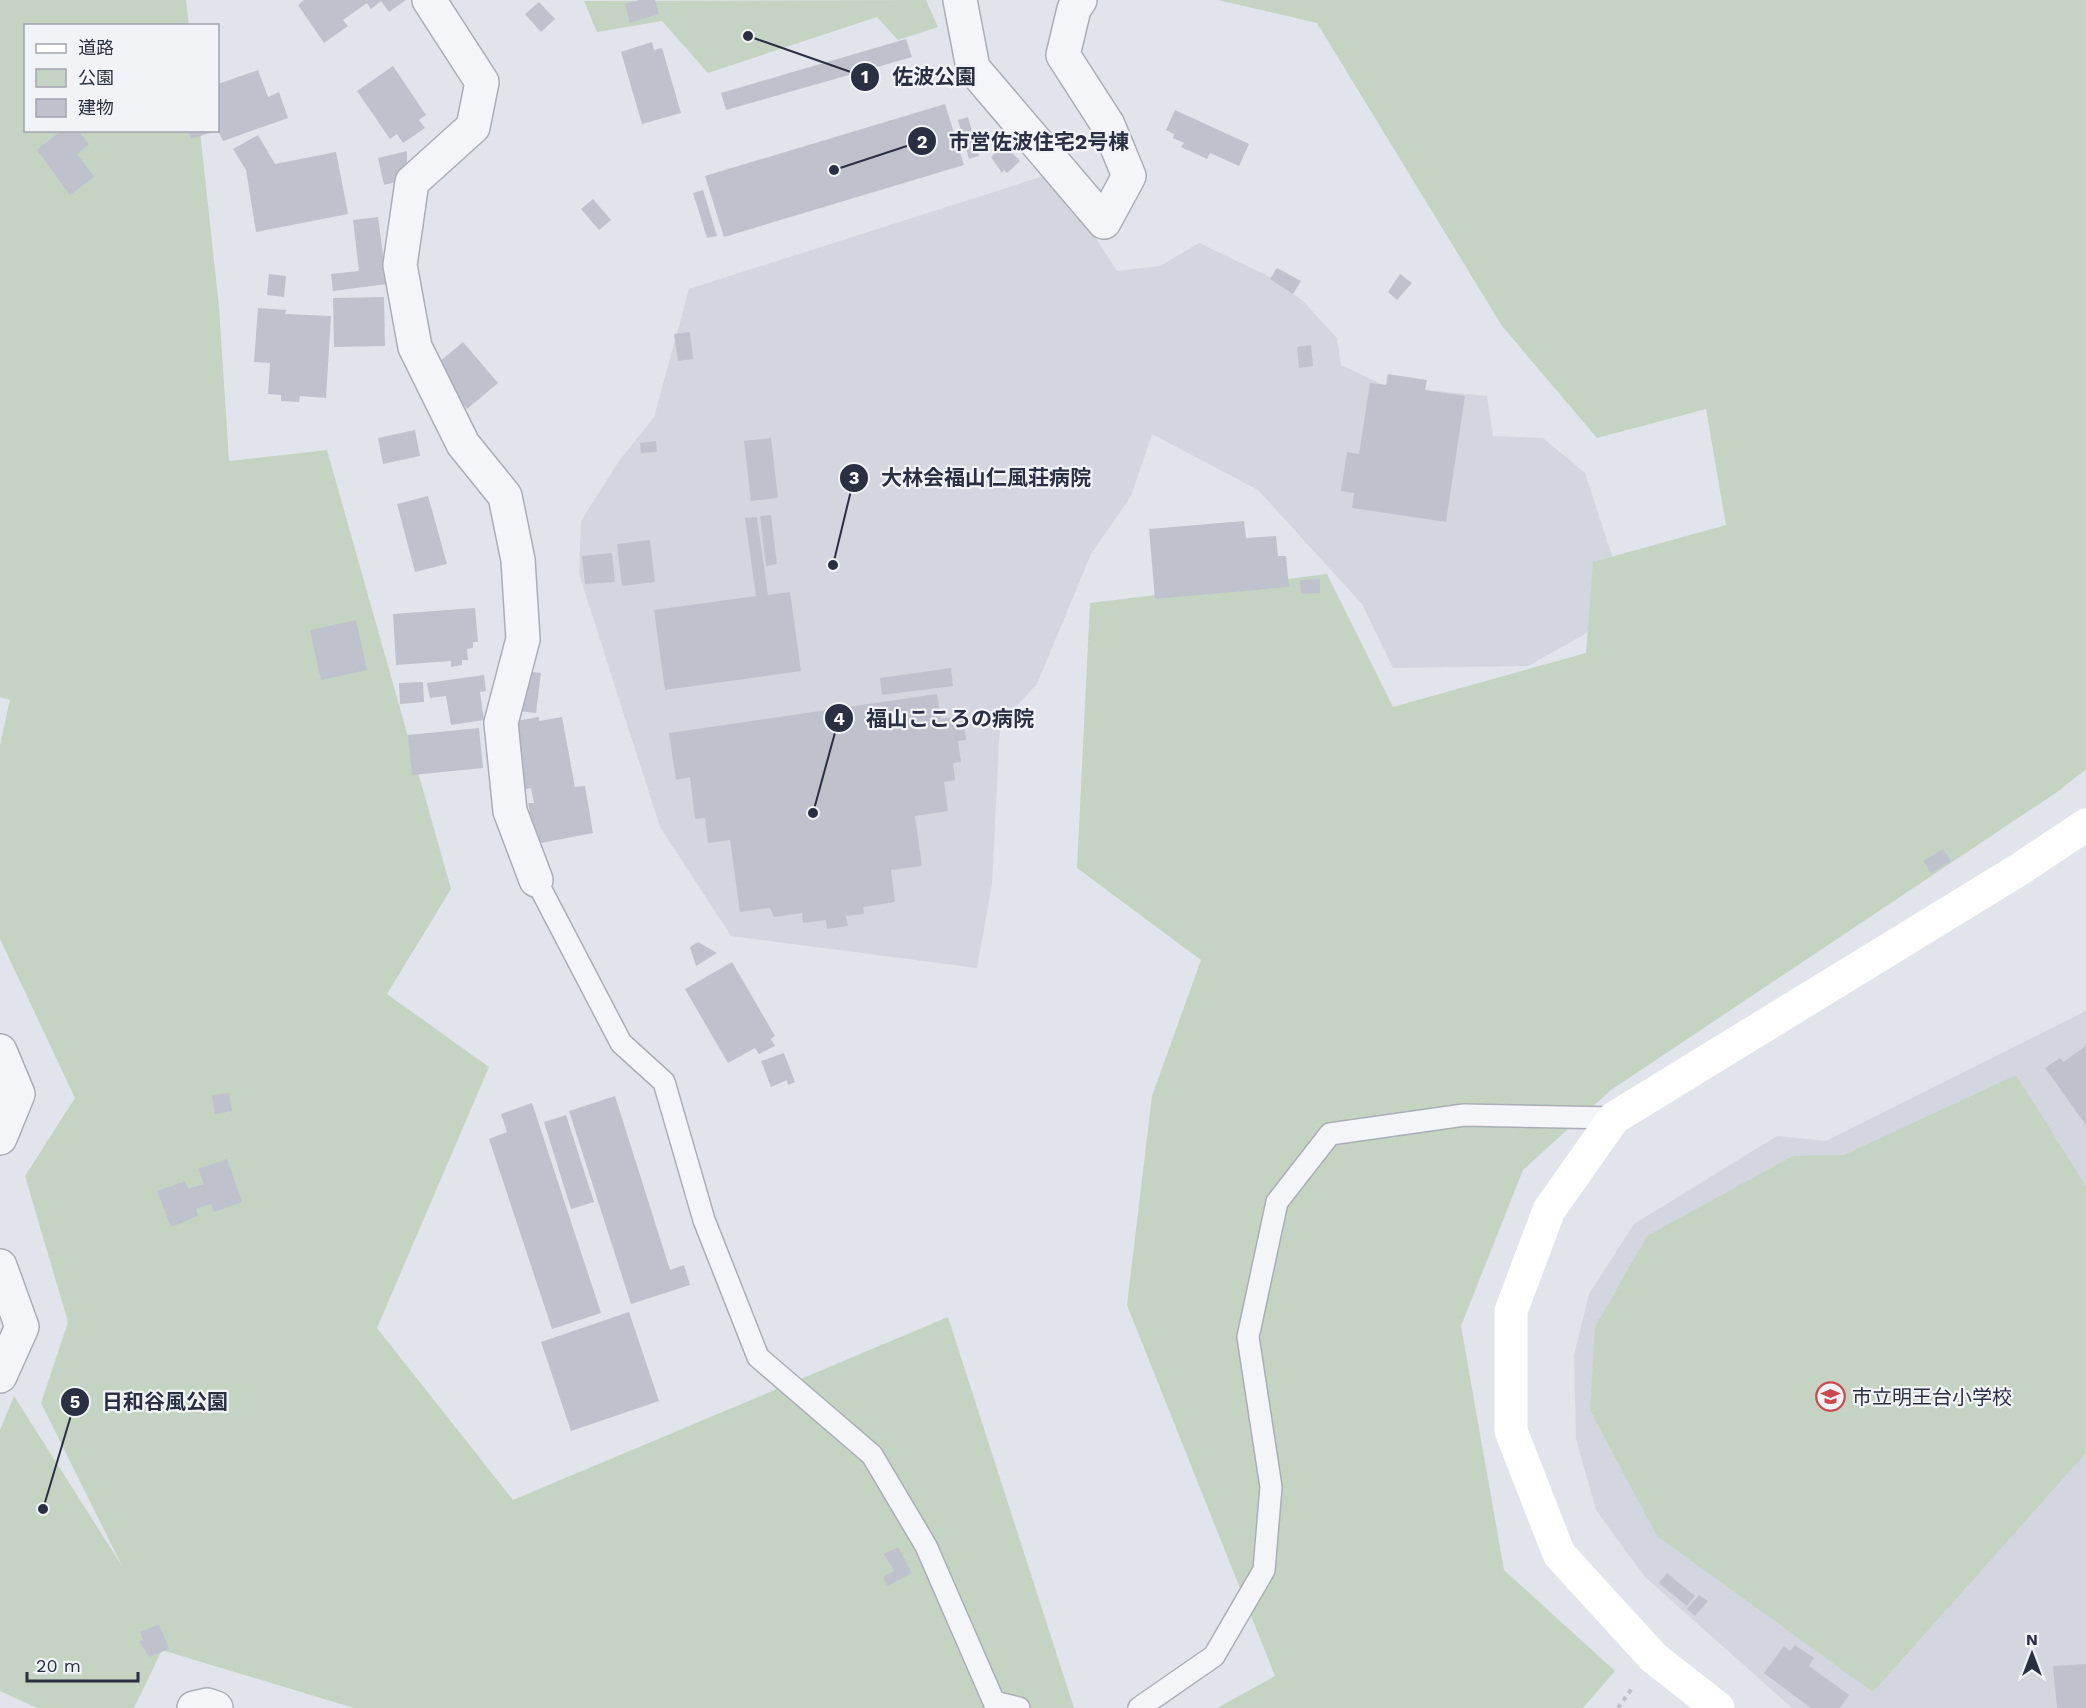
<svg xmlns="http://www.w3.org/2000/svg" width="2086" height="1708" font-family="'Work Sans','Noto Sans JP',sans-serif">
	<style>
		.built { fill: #d3d6df }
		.green { fill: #c5d3c3 }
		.building { fill: #bfc2cc }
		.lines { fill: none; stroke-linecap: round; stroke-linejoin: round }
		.lane-casing { stroke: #aaaeb7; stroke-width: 24 }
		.street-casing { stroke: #aaaeb7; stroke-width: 36 }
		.path { stroke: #bfc2c8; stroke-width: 4; stroke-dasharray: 4.5 4.5; stroke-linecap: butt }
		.lane { stroke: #f4f5f8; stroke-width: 21 }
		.street { stroke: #f4f5f8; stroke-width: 33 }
		.secondary { stroke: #fff; stroke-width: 33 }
		.labels { text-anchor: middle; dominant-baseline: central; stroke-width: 4.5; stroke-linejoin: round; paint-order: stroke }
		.poi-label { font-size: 20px; fill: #2a3041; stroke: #f1f3f7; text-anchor: start }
		.leader { fill: none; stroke: #2a3041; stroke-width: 2 }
		.callout-dot { fill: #2a3041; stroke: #f1f3f7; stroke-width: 2 }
		.mark-label { font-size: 18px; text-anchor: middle; font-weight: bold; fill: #fff }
		.callout-label { font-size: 21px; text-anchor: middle; font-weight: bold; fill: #2a3041; stroke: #f1f3f7; stroke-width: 4.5; stroke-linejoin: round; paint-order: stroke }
	</style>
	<rect width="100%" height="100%" fill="#e1e4ea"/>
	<g class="built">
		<polygon points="1047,175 1067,193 1117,271 1160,266 1199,243 1268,276 1303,301 1337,338 1341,365 1385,386 1487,396 1493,436 1543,438 1585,473 1612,556 1587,633 1528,666 1393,668 1362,604 1258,490 1152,434 1131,496 1091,554 1037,684 1000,724 992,884 977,968 731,936 660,827 579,574 581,521 619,461 654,417 689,289"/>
		<polygon points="2086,1011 2086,1708 1792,1708 1645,1577 1596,1510 1576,1439 1574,1355 1589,1294 1634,1224 1777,1136 1826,1141"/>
	</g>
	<g class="green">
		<polygon points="0,0 186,0 189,25 26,26 26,130 200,131 219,307 229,461 327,450 451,889 387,994 489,1067 377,1328 513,1500 948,1317 1074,1708 354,1708 165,1651 163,1648 134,1708 37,1708 0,1691 0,1430 14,1396 122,1566 41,1403 68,1322 25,1176 75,1098 0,939 0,745 10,700 0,697"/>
		<polygon points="926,0 938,27 898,40 877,17 708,73 662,21 597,32 584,1"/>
		<polygon points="1218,0 2086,0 2086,769 2060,790 1611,1090 1523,1170 1461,1326 1504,1570 1615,1671 1583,1708 1217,1708 1275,1676 1127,1305 1152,1096 1201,960 1077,868 1090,603 1327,574 1393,707 1586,653 1593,562 1726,525 1706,409 1597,438 1502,326 1317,23"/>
		<polygon points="2016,1075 2086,1186 2086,1453 1873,1692 1657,1536 1590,1410 1595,1327 1647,1236 1793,1156 1844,1155"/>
	</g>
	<g class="building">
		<polygon points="304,0 406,0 389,12 381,1 371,9 367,3 343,20 348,26 324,43 298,5"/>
		<polygon points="639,0 655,0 659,14 630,23 625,4"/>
		<polygon points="539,2 555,19 541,32 525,14"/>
		<polygon points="906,39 912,57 726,110 721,93"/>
		<polygon points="652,42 654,50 662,48 681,113 642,124 621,52"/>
		<polygon points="393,66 426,115 419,120 425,128 403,143 397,134 390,139 357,91"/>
		<polygon points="258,70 268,97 279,92 288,118 223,141 218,131 218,84"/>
		<polygon points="945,104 964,165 724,237 705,176"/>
		<polygon points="1175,110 1249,144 1239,166 1210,153 1207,159 1181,147 1184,143 1173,138 1174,134 1166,130"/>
		<polygon points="968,117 979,156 969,159 958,120"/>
		<polygon points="62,130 78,130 89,144 77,154 94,177 70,195 37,150"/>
		<polygon points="188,130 216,130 216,131 191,139"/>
		<polygon points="258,135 275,164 336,152 348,214 256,232 246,170 233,149"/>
		<polygon points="1004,144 1020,161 1007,173 1004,170 1002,173 991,157"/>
		<polygon points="407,151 407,179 384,185 378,158"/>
		<polygon points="703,190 717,236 707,238 693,193"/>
		<polygon points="593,199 611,220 599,230 581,209"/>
		<polygon points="378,217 387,284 333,291 331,274 359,271 353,220"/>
		<polygon points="1277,268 1301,281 1293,294 1270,279"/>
		<polygon points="269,274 286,276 284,297 267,295"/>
		<polygon points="1400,274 1412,283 1397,300 1388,292"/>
		<polygon points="384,297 385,346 334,347 333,298"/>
		<polygon points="258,308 286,310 285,314 331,316 326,398 300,396 299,402 281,401 281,395 268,394 270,363 254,362"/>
		<polygon points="690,332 693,359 678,361 674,334"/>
		<polygon points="463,342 498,383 467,409 432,368"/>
		<polygon points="1311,345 1313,366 1299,368 1297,347"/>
		<polygon points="1388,374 1427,380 1425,390 1465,396 1446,522 1352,508 1354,493 1341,491 1347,452 1359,454 1370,383 1386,385"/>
		<polygon points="415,430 420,456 383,464 378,438"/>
		<polygon points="771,438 778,498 751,501 744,441"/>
		<polygon points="656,441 657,452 641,453 640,443"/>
		<polygon points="428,496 447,564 415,572 397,504"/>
		<polygon points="771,515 777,564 766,566 760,516"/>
		<polygon points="757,517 768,595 790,592 801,671 665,690 654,610 756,596 745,518"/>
		<polygon points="1244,521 1246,538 1276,536 1278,556 1286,556 1289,587 1155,599 1149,529"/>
		<polygon points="650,540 655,582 622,586 617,544"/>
		<polygon points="612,553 615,582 585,584 582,556"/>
		<polygon points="1320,579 1320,593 1301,594 1300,580"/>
		<polygon points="475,608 478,642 473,642 473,648 467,649 468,660 462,660 462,665 451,667 451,661 396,665 393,614"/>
		<polygon points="356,620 367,670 321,680 310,630"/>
		<polygon points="951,668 953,686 882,695 880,678"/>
		<polygon points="514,670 541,673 536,713 509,710"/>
		<polygon points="484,675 486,691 480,692 484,720 451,725 446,696 430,698 427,683"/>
		<polygon points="423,682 424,702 400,704 399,683"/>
		<polygon points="937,694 941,719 968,715 969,724 964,725 966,740 958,741 961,762 953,763 955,780 944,782 948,811 915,816 922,866 891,870 895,902 863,907 864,914 846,916 848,926 827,929 826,920 803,923 802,913 774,917 770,908 740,912 730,840 708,843 705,818 695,819 690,777 676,780 669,733"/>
		<polygon points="539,717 539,721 562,717 575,787 585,786 593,833 536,844 528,803 534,803 531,788 522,790 509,722"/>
		<polygon points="479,728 483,768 412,775 408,735"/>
		<polygon points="1943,849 1951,861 1931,873 1923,861"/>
		<polygon points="698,942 717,953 696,966 690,947"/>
		<polygon points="732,962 775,1036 771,1039 775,1046 759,1054 755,1048 728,1063 685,989"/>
		<polygon points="2086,1046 2086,1125 2045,1068 2060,1058 2063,1062"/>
		<polygon points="784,1053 795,1082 788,1085 787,1080 771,1087 761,1061"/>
		<polygon points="229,1093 232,1111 215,1114 212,1095"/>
		<polygon points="615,1096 670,1270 684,1265 690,1285 631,1304 569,1111"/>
		<polygon points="532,1103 601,1313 552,1329 489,1139 507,1132 501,1114"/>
		<polygon points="566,1115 594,1202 571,1209 544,1122"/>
		<polygon points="227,1159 242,1202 214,1212 211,1204 196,1209 198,1216 171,1227 157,1191 185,1181 188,1189 204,1184 198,1169"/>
		<polygon points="629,1312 659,1401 571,1431 541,1342"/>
		<polygon points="898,1547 912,1573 888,1586 883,1577 894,1571 884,1554"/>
		<polygon points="1667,1573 1695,1596 1687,1606 1659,1583"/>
		<polygon points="1699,1595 1708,1601 1695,1616 1687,1609"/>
		<polygon points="159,1624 169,1649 149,1657 139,1641 143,1640 140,1632"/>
		<polygon points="1795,1645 1814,1658 1809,1666 1849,1695 1840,1708 1811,1708 1764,1673 1784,1646 1790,1651"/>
		<polygon points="2086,1664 2086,1708 2057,1708 2053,1666"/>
	</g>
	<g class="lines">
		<defs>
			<g id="lane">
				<polyline points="536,880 621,1043 664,1082 704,1220 758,1357 872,1455 926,1546 994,1702 1019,1708"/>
				<polyline points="1139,1708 1214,1656 1264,1570 1271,1487 1248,1337 1277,1202 1330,1134 1464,1115 1614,1118"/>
			</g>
			<g id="street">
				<polyline points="429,0 482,82 473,127 412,182 400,265 415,347 463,444 505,496 518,560 523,639 501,723 510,811 536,880"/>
				<polyline points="960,0 973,68 1104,222 1129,176 1108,125 1063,55 1074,9 1080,0"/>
				<polyline points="0,1051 18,1094 0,1138"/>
				<polyline points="0,1266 22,1327 0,1376"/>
				<polyline points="194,1708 207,1705 216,1708"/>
			</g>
		</defs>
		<use href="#lane" class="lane-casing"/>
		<use href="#street" class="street-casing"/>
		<polyline class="path" points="1618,1708 1633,1687"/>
		<use href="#lane" class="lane"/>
		<use href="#street" class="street"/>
		<polyline class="secondary" points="1718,1708 1654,1658 1559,1554 1511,1431 1511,1311 1549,1210 1614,1118 2020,869 2086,825"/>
	</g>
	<defs>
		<symbol id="school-ring" viewBox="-11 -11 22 22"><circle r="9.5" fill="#f1f3f7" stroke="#cc494f" stroke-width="1.5"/><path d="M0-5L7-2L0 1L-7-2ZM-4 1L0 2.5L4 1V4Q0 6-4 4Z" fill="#cc494f"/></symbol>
	</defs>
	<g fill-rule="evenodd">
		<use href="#school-ring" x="1814" y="1380" width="33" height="33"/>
	</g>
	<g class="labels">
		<g class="poi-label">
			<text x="1852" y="1397">市立明王台小学校</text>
		</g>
	</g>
	<path class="leader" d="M748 36L865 77M834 170L922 141M833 565L854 478M813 813L839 718M43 1509L75 1402"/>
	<g class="callout-dot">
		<circle cx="748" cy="36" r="6"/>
		<circle cx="834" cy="170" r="6"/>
		<circle cx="833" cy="565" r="6"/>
		<circle cx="813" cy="813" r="6"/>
		<circle cx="43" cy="1509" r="6"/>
		<circle cx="865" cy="77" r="15"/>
		<circle cx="922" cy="141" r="15"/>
		<circle cx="854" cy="478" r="15"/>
		<circle cx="839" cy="718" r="15"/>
		<circle cx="75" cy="1402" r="15"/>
	</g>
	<g class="mark-label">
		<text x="865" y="83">1</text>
		<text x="922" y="148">2</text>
		<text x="854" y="484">3</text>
		<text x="839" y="725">4</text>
		<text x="75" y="1408">5</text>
	</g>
	<g class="callout-label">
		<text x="934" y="84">佐波公園</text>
		<text x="1039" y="149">市営佐波住宅2号棟</text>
		<text x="986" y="485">大林会福山仁風荘病院</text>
		<text x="950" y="726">福山こころの病院</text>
		<text x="165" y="1409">日和谷風公園</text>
	</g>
	<rect x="24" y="24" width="195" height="108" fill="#f1f3f7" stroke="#a1a5ae" stroke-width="1.5"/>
	<rect x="36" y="44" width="30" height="9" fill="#ffffff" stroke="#a1a5ae" stroke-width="1.5"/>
	<text x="78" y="54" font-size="18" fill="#2a3041">道路</text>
	<rect x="36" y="69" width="30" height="18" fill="#c5d3c3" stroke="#a1a5ae" stroke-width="1.5"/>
	<text x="78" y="84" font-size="18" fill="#2a3041">公園</text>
	<rect x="36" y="99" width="30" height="18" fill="#bfc2cc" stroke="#a1a5ae" stroke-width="1.5"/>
	<text x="78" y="114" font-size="18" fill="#2a3041">建物</text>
	<g transform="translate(2032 1654)" stroke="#f1f3f7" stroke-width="4.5" paint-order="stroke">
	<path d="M0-4.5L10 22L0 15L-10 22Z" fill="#2a3041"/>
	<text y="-9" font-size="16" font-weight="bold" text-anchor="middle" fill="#2a3041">N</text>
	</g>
	<path d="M27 1672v9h111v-9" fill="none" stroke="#2a3041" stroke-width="3"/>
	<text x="36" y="1672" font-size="18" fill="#2a3041" stroke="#f1f3f7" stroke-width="4.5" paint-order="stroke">20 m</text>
</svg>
